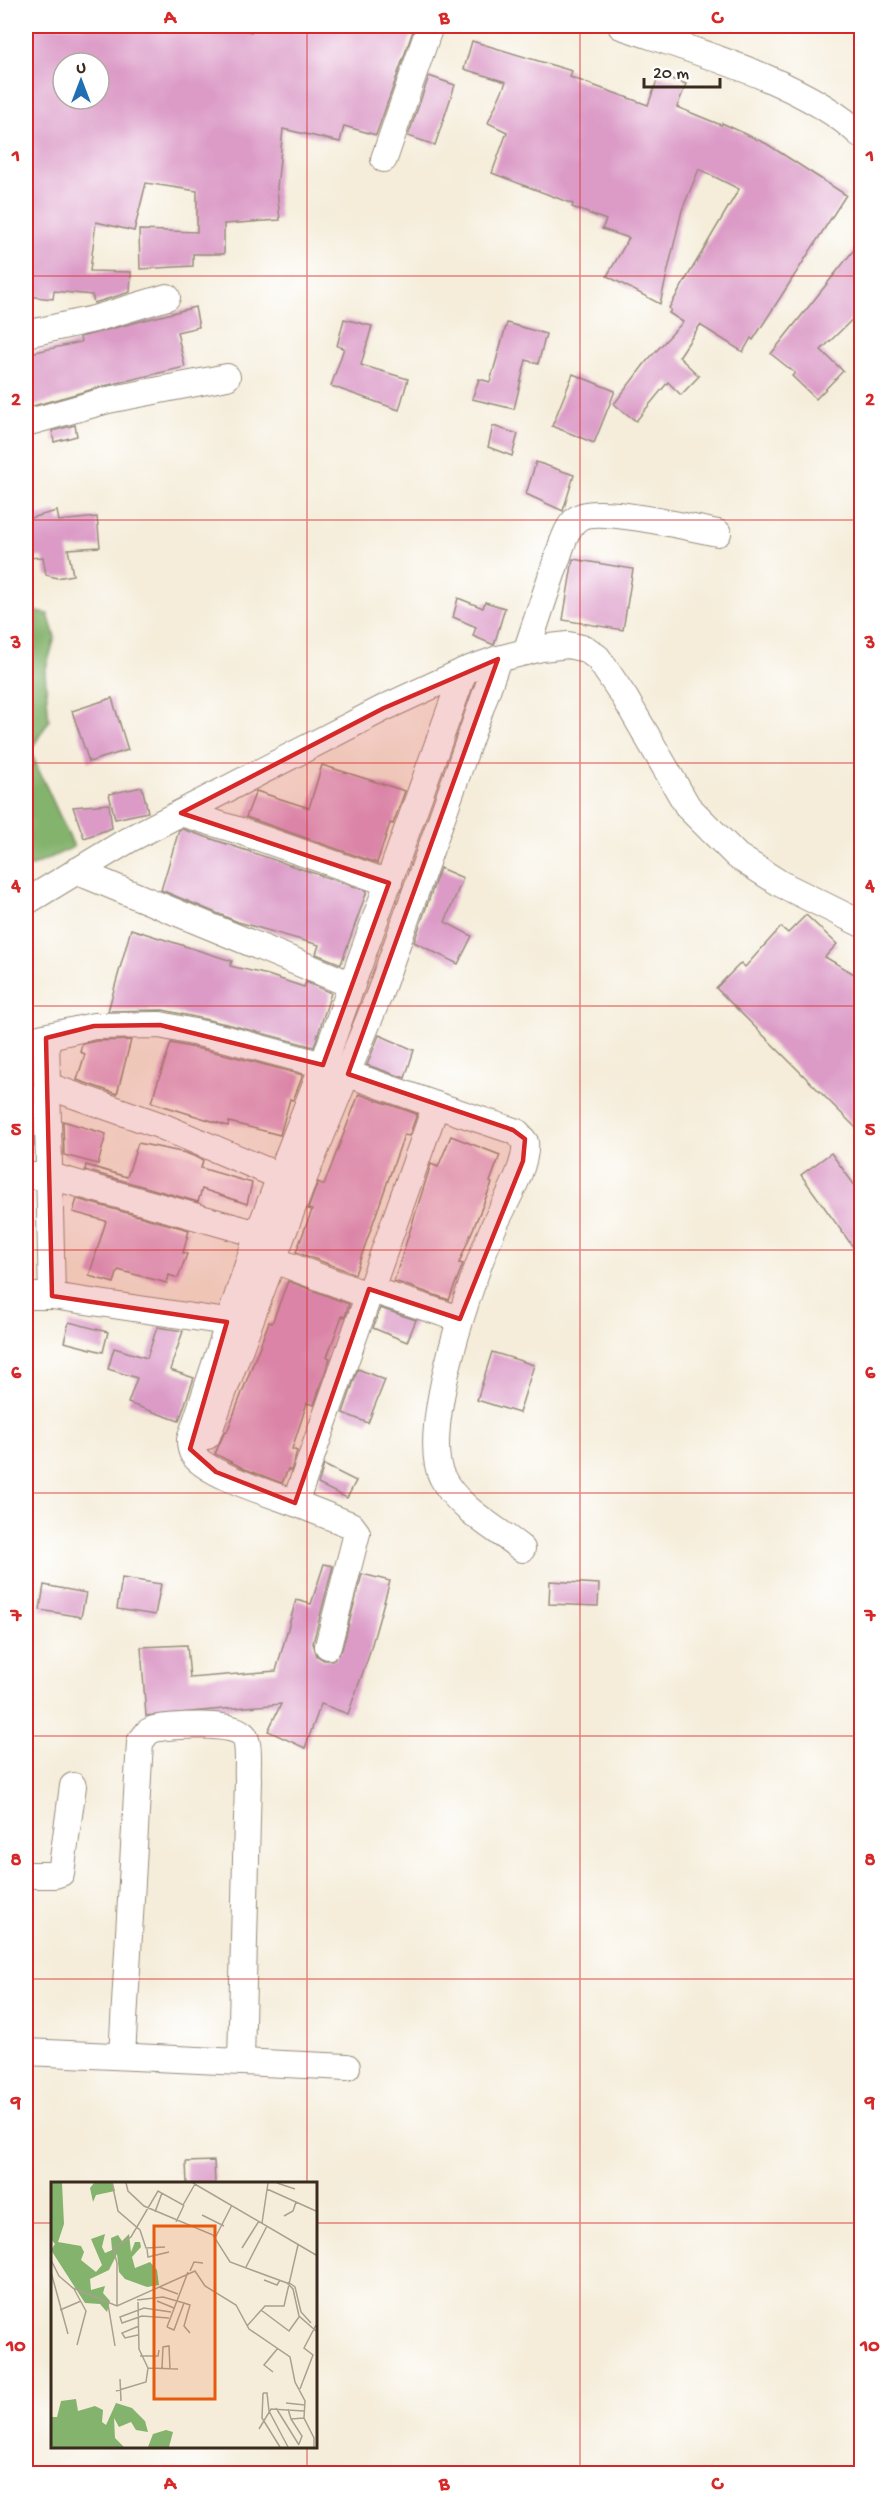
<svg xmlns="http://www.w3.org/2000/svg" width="887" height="2499" font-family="'Gochi Hand',sans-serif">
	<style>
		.forest { fill: #84b36d; stroke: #606e46; stroke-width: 1.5 }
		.building { fill: #dc9bc7; fill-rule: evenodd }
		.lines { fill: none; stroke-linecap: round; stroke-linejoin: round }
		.minor-casing { stroke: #988c7c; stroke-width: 28 }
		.minor { stroke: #fff; stroke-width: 26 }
		.marked { fill: #d62828; fill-opacity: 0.2; stroke: #d62828; stroke-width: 4.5; stroke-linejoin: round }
		.grid { fill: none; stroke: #d62828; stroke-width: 1.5; stroke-opacity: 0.55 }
		.inset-road { fill: none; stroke: #ab9f8f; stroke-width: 1.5 }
		.view { fill: #e8590c; fill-opacity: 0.15; stroke: #e8590c; stroke-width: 3 }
		.inset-edge { fill: none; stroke: #3b2a1e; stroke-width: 3 }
		.neatline { fill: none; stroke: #d62828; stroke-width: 2 }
		.grid-label { font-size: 20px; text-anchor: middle; font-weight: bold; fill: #d62828 }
	</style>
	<rect width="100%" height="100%" fill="#fff"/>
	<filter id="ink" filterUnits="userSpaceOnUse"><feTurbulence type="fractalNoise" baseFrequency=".0167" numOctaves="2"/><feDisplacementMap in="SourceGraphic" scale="12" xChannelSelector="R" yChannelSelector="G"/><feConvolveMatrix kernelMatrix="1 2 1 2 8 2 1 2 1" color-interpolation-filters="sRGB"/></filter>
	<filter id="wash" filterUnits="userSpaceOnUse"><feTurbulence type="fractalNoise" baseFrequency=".008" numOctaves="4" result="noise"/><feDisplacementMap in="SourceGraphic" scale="24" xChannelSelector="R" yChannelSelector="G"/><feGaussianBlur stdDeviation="1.35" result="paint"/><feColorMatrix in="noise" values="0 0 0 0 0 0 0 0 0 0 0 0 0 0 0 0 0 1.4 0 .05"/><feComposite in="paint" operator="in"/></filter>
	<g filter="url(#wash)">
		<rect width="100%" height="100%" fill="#f5edda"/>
		<polygon class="forest" points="26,610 48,614 55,637 45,672 49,721 30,751 74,847 26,869"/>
		<g id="blocks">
			<g class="building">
				<path d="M26,26h205l20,6 1,-6h154l8,2 -38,107 -32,-9 -4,16 -57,-13 -6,59 3,32 -56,4v30h-31v12l-53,3 -1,-39 58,2v-41l-51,-8 -12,48 -38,-9 -6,49 41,1 -1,20 -36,11 -2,-8 -38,-4 -1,8 -27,-3zM63,63h36v36h-36z"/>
				<polygon points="472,41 572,71 570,77 648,105 659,75 686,84 677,107 721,125 722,123 767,144 846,195 753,340 751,338 743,352 700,325 679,357 699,376 681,395 668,382 636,421 614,404 646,362 683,322 669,313 671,310 669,308 739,189 699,169 682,210 660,304 607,276 629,238 602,229 606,220 572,207 573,204 492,173 507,132 488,123 506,82 464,69"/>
				<polygon points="429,76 455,85 435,145 408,136"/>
				<polygon points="861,241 861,311 821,350 843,371 816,399 792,376 795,373 771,354"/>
				<polygon points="195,307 199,327 177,332 185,367 104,386 26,408 26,354 81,342 80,337"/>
				<polygon points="344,319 372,326 361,365 408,379 399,410 331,386 344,348 337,346"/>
				<polygon points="507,323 546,334 538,364 526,360 514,409 472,399 479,379 490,382"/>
				<polygon points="573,374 615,391 594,443 552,426"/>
				<polygon points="75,425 77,436 54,442 52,431"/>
				<polygon points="493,426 518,434 512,456 488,447"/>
				<polygon points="536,462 574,475 563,511 526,494"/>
				<polygon points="57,511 59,521 97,517 100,547 68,549 73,575 57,578 46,575 43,557 26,558 26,519"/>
				<polygon points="573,559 633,569 623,630 563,620"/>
				<polygon points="458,598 483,608 485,602 505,608 494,645 473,636 476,627 453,617"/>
				<polygon points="112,698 128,750 89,762 72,711"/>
				<polygon points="322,765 405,791 393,824 390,823 377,863 246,817 256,791 309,808"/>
				<polygon points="142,787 148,812 115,819 109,794"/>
				<polygon points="109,804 112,828 84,838 73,807"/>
				<polygon points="182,829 367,891 341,964 316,954 319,945 238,922 161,890 179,830"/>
				<polygon points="440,868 463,878 445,922 472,936 458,964 414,942"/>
				<polygon points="806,915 837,944 825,957 861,978 861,1133 716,988 741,963 745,967 781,927 788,933"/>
				<polygon points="131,929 232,961 230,966 268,975 304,987 306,982 331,993 314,1047 231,1025 163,1010 108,1011"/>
				<polygon points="379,1035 414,1050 405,1078 367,1065"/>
				<polygon points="131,1040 117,1094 77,1080 85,1054 80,1052 82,1044 96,1041"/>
				<polygon points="171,1043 224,1054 303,1075 293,1100 290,1099 280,1135 229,1122 228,1126 151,1102"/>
				<polygon points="359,1094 417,1114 409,1136 404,1135 355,1274 296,1252 312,1210 308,1209 315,1190 318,1182 324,1185"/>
				<polygon points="26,1111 33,1113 34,1146 26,1144"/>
				<polygon points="63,1121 106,1134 98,1164 64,1155"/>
				<polygon points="451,1136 500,1155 490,1182 492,1183 459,1263 463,1264 449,1300 394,1281 431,1164 438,1167"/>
				<polygon points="138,1143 186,1153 203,1160 201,1168 252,1183 247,1204 202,1189 198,1202 85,1170 86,1165 127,1177"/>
				<polygon points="831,1153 861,1194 861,1258 801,1175"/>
				<polygon points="77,1199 189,1230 183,1253 187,1254 178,1278 169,1275 167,1283 118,1270 114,1283 89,1276 106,1221 73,1212"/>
				<polygon points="288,1281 349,1304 345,1317 342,1316 327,1357 330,1358 314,1405 307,1403 292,1449 297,1451 291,1471 288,1469 282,1483 245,1469 215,1454 225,1431 227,1432 269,1322 272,1323"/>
				<polygon points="380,1308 416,1320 407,1342 373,1328"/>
				<polygon points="69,1322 108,1332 103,1352 64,1342"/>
				<polygon points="157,1327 183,1331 170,1370 194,1378 179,1421 128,1403 137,1378 108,1369 114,1348 147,1358"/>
				<polygon points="492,1352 534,1365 519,1413 477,1400"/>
				<polygon points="358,1369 385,1380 368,1423 343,1413"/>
				<polygon points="324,1465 356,1481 347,1498 318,1484"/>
				<polygon points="324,1564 333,1566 313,1643 317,1656 324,1660 333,1660 342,1650 362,1574 390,1581 368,1658 348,1714 321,1704 305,1748 268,1731 281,1704 146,1716 141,1647 187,1645 190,1678 276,1671 296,1600 311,1604"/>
				<polygon points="122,1578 161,1584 155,1615 117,1609"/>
				<polygon points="550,1581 599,1584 598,1606 549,1604"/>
				<polygon points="44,1585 86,1593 81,1617 40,1610"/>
				<polygon points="214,2161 215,2184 187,2184 186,2162"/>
			</g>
		</g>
	</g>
	<g filter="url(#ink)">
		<use href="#blocks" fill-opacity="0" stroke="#988c7c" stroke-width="1.5"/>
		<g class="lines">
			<defs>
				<g id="minor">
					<path d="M621,26c73,25 185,56 241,110"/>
					<polyline points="384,159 430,26"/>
					<polyline points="26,334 94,319 167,297"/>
					<polyline points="26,423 108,400 227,377"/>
					<path d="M526,652l36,-108c4,-10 8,-22 18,-27 21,-11 111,11 138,16"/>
					<polyline points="181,813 237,830 389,883"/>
					<polyline points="76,871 352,985"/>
					<polyline points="26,902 130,839 384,708 464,671 498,659 542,648 568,645 586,649 598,658 625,698 688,807 737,856 781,884 862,924"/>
					<polyline points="46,1038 52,1296"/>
					<path d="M26,1041l68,-15 66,-1 67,14 96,26 113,40 -141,398c-24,-9 -90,-29 -102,-49 -3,-5 -3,-9 -3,-14l68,-206 65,-169 141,-394"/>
					<polyline points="48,1086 159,1125 293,1182"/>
					<path d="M436,1105l81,27 8,10c3,23 -21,62 -31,84 -21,48 -76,205 -52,251 15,31 54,51 80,72"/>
					<polyline points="26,1176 50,1176 258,1234"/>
					<polyline points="274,1260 367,1295"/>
					<polyline points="369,1289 460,1319"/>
					<polyline points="26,1296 52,1296 227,1322"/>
					<polyline points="207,1436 301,1185 379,995 498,659"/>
					<polyline points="295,1503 351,1525 357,1533 328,1646"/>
					<polyline points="26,1875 55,1875 61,1873 73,1786"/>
					<polyline points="26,2052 347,2067"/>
					<path d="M122,2056l18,-314 8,-10 6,-3c16,-3 83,-9 91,8 5,11 2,30 3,42l-7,283"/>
				</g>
			</defs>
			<use href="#minor" class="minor-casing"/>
			<use href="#minor" class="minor"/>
		</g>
	</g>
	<path class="marked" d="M498,659l-150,415 165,56 12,9 -2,22 -63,158 -91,-30 -74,214 -79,-31 -26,-23 37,-127 -175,-26 -6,-258 48,-12 66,-1 163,40 66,-182 -208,-70 203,-105z"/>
	<path class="grid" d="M307,26v2158M580,26v2448M26,276h836M26,520h836M26,763h836M26,1006h836M26,1250h836M26,1493h836M26,1736h836M26,1979h836M26,2223h26M315,2223h547M307,2446v28"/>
	<g transform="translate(51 2182)">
		<rect width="266" height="266" fill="#f5edda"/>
		<path d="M0,1h11l2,41 -6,18 23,4 3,6 -3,8 15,12 6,-7 -11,-26 14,-5 -3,13 3,6 7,-3 -1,-12 7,-3 4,6 7,-7 2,18 4,-10h5l1,5 -9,10 3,11 15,-6 7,8 2,15 -12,2 -22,-8 -6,-7 -2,-18 -8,16 -19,9 1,11 14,-4 -2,7 7,8 -3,11 -7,-8 -15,-1 -34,-53 4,-6 -4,-5zM43,1h19l2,8 -19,4 -3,7 -3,-14zM25,217l2,12 17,-5 8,4 -1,12 4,3 10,-22 16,5 13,13 3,11 -12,-2 -5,-8 -12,5 -5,-9 1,20 9,9h-73v-30h6l4,-16zM115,248l7,2 -4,15h-21l5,-13z" fill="#84b36d"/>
		<path class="inset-road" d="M61,1l6,28 22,19 6,18 19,-1M75,1l2,8 16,15 69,29 17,27 57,21 6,6 6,27 17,15M142,1l123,72M226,1l18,6M216,7l49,22M104,30l7,-19M151,33l22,11M233,34l9,-5 3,-9M125,40l8,-17M211,41l6,-40M164,56l17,-33M191,66l17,-27M96,67l1,8 21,-5M0,78l8,16 14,12 44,18 78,-35 10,15 31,19 13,24 41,28 5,25 10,19 -1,17 10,20v9M195,85l21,-41M139,89l4,-9 9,1M0,90l17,62M213,98l13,5 3,-5M237,100l7,5 6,25 10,11M108,105l19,7M23,107l12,22 -9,34M86,118l26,-3 21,6 -10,27 -7,-3M106,119l17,7M133,121l6,2 -6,21 6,7M57,122l7,42M66,124v-43l-4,-15 18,-11 27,-46 25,14 12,-21M9,128l21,-9M210,128l28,21 10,-14M118,136l-27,-2 -20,7 -2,-6 24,-9 27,4M196,144l18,-20h19l14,-61M116,145l21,-55M87,153l-13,3 -3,-5 17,-7M89,174h18l1,-6M97,186l30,1M111,186l1,-21 6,-1 1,23M222,190l-9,-7 14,-17M69,197l1,22M249,207l13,-34 -9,-7 12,-23M65,209l30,-9 2,-14 -9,-19 -1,-47M212,211h4l2,18 19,36M212,211l-1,25 18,29M235,221l19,2M225,226l23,37M237,227l3,10 13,-1M240,237l11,17 -3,8M208,247l12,-20 33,2"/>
		<path class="view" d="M103,44h61v173h-61z"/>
		<rect width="266" height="266" class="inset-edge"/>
	</g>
	<rect width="887" height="2499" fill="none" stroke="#fff" stroke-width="66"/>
	<g transform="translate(81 81)"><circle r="28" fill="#ffffff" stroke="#b1aaa5" stroke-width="1.5"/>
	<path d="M0-4.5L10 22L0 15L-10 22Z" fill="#1f6fb2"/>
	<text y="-9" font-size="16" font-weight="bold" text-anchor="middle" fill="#3b2a1e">U</text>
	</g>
	<path d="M644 78v9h76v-9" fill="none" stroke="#3b2a1e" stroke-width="3"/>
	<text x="653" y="78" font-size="18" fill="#3b2a1e" stroke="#ffffff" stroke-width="4.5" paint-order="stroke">20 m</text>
	<rect x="33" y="33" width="821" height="2433" class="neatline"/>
	<g class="grid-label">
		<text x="170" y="23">A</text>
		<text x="444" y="23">B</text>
		<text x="717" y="23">C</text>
		<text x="16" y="161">1</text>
		<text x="870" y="161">1</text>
		<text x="16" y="405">2</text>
		<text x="870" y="405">2</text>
		<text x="16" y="648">3</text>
		<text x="870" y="648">3</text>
		<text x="16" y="891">4</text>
		<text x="870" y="891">4</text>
		<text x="16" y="1135">5</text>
		<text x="870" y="1135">5</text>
		<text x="16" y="1378">6</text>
		<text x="870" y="1378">6</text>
		<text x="16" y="1621">7</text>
		<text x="870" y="1621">7</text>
		<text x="16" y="1865">8</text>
		<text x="870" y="1865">8</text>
		<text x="16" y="2108">9</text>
		<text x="870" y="2108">9</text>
		<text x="16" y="2351">10</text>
		<text x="870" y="2351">10</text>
		<text x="170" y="2489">A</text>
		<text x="444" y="2489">B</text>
		<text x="717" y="2489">C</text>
	</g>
</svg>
